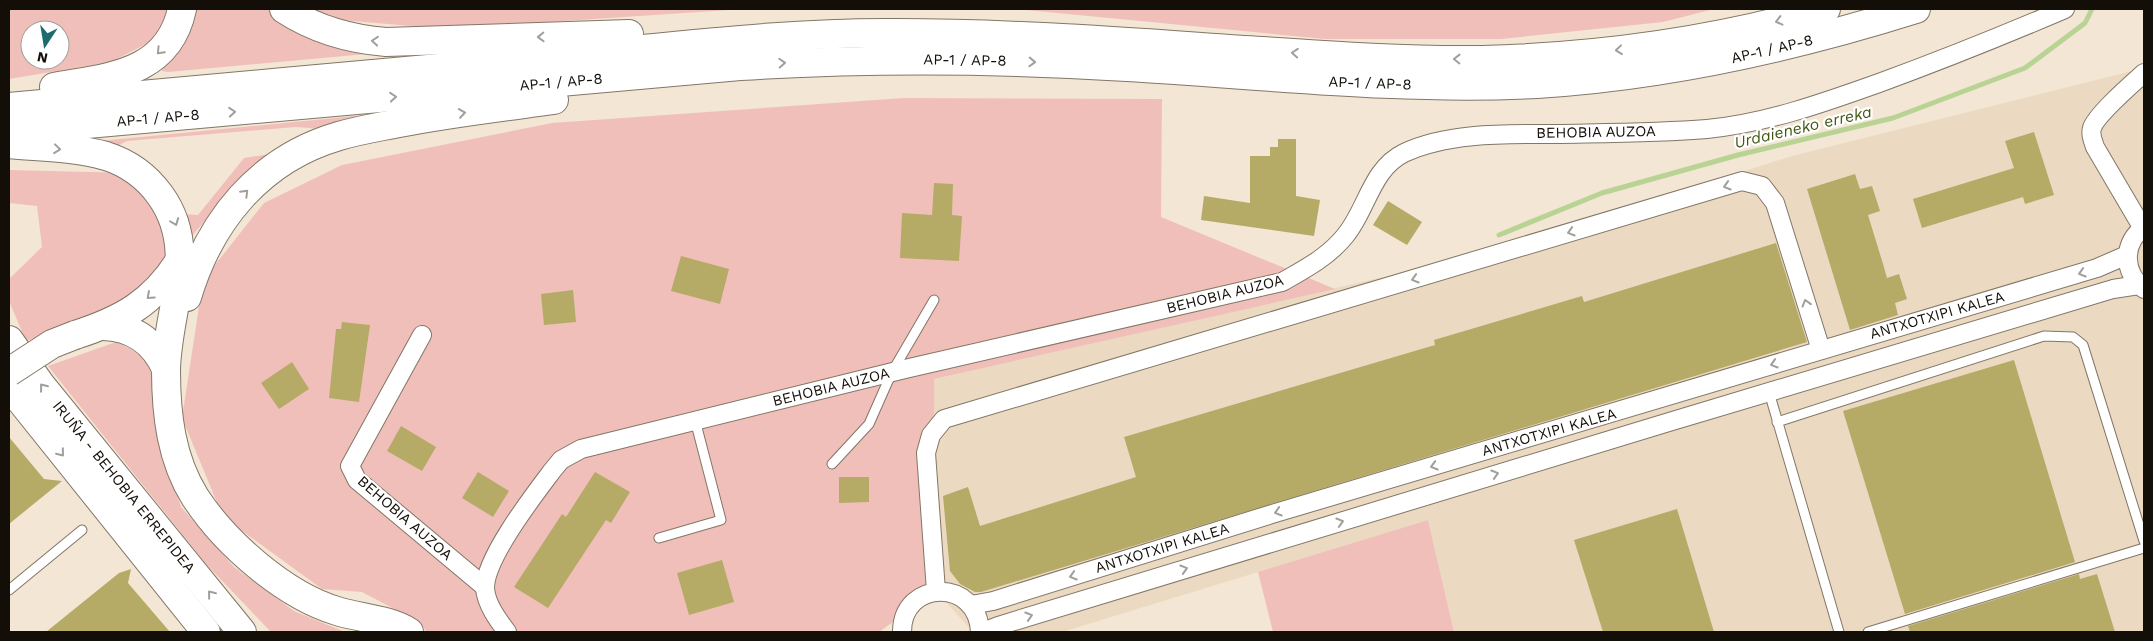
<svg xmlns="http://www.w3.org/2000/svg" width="2153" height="641" font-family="'Work Sans',sans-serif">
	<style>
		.built { fill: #ebd9c1 }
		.green { fill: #f1bfb9; fill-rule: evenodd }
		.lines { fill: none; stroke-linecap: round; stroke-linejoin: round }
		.stream { stroke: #b9d394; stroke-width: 5 }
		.building { fill: #b5ab67 }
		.service-casing { stroke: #827666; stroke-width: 11 }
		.minor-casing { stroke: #827666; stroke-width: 20 }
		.trunk-casing { stroke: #827666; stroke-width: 30 }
		.motorway-casing { stroke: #827666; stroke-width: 30 }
		.service { stroke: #fff; stroke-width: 9 }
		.minor { stroke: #fff; stroke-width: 18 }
		.trunk { stroke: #fff; stroke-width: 28 }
		.motorway { stroke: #fff; stroke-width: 28 }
		.motorway-bridge-casing { stroke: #827666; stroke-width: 30; stroke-linecap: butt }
		.motorway-bridge { stroke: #fff; stroke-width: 28 }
		.oneway { stroke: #a19f9c }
		.labels { text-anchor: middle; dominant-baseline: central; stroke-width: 4.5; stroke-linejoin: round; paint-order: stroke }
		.street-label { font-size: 15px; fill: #130e08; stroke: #fff }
		.water-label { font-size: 16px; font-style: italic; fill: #415714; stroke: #fff }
	</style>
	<rect width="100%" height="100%" fill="#f4e6d4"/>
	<polygon class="built" points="2144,68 2144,632 1454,632 1428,520 1062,632 973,632 936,591 934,379 1481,255 1792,156"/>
	<g class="green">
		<path d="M9,9h165l-22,32 -41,21 -102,17zM30,30h30v30h-30z"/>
		<path d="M196,9h71l30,21 69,24 -198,18 -6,-1v-6c18,-19 27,-31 34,-56z"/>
		<polygon points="308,9 744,9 446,29 318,18"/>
		<polygon points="1015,9 1714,9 1663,22 1501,39 1325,39"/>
		<polygon points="904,98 1162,99 1161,217 1335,289 934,379 936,591 879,632 426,632 421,623 362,592 322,589 223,517 182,418 203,280 264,203 342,165 552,123"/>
		<polygon points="355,116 358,118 333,130 296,127 127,141 111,149 100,141"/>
		<polygon points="282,152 231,191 191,237 182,214 198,215 244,158"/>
		<polygon points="9,170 131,173 170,220 164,270 112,310 26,341 9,301 9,279 42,247 37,206 9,203"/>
		<polygon points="116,342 144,355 153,379 158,432 181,507 234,567 294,611 345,632 271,632 206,564 48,366"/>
		<polygon points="1428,520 1454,632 1273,632 1258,572"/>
	</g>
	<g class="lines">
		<polyline class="stream" points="1499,235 1602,193 1738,155 1893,118 2025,68 2085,23 2092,9"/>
	</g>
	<g class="building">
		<polygon points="2034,132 2054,195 2025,204 2023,197 1922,228 1913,199 2014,168 2005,141"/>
		<polygon points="1278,139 1296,139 1296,196 1320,200 1314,236 1201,220 1204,196 1250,203 1250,156 1270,156 1270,147 1278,147"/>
		<polygon points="1855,174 1860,189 1872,186 1880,211 1868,215 1883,264 1887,278 1899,274 1907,299 1895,303 1898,315 1850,330 1807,189"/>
		<polygon points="934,183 953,184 952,215 962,216 959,261 900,258 902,213 932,215"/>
		<polygon points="1388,201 1422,222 1407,245 1373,225"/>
		<polygon points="1776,243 1807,342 981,592 975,592 960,584 950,571 943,496 968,487 980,526 1136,477 1124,437 1435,345 1434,340 1582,296 1584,302"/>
		<polygon points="681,256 729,269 720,304 671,291"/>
		<polygon points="573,290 576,322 544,325 541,294"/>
		<polygon points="342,322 370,325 359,402 329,398 336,329 341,329"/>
		<polygon points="2014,360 2075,562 1905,614 1843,411"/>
		<polygon points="292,362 309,389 279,409 261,383"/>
		<polygon points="401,426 436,447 422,471 387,451"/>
		<polygon points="9,437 44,479 62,481 9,524"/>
		<polygon points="478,472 509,491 493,517 462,498"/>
		<polygon points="595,472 630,492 611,523 606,520 548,608 514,587 562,514 566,517"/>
		<polygon points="839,477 869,477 869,502 839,503"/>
		<polygon points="1677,509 1714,632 1603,632 1574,540"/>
		<polygon points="722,560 734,602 689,615 677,573"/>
		<polygon points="131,569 128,583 170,632 46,632 119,573"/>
		<polygon points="2079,574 2080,579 2097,574 2115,632 1910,632 1908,626"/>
	</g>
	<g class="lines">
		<defs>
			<g id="service">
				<polyline points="1769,392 1839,632"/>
				<polyline points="1777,422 2044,336 2073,337 2083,345 2144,541"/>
				<polyline points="832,464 869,424 892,372 934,300"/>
				<polyline points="659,538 721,520 695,420"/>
				<polyline points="9,590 82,530"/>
				<polyline points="1868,632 2144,548"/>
			</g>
			<g id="minor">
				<path d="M2142,227l-47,-80c-2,-6 -5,-13 -3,-19 4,-13 41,-45 52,-55"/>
				<path d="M2144,227c-22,17 -21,45 0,62"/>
				<polyline points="422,335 350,466 357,480 485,587"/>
				<polyline points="936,591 926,453 931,435 944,419 1742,181 1762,186 1775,203 1821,350"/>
				<polyline points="971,605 993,601 1272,514 2097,268 2127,255"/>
				<path d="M507,632c-9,-12 -21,-28 -22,-44 0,-30 49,-93 67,-117l9,-11 20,-11 324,-80 377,-87c23,-13 46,-25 63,-46 22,-26 26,-67 59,-83 44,-21 104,-19 151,-19 50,-1 102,-1 152,-5 60,-6 116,-26 172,-46 63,-23 125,-48 186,-74"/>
				<path d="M902,632c0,-53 76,-54 78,0"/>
				<polyline points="983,632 998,626 1669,422 2113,289 2139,285"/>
			</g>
			<g id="trunk">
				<polyline points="9,340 41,385 242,632"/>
				<polyline points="9,386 206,632"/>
			</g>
			<g id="motorway">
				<path d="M284,9c32,21 65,30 102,33l243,-8"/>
				<path d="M54,87c54,-10 114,-12 128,-78"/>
				<path d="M9,107c180,-16 359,-33 539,-49 115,-10 232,-26 348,-25 122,0 244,10 366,18 73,5 147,10 220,9 116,-3 233,-19 344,-51"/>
				<path d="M9,131l731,-65c129,-8 258,-7 387,1 137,8 273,24 410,17 130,-8 255,-36 379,-75"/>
				<path d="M9,144c31,3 66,3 97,12 22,7 41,21 54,39 40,55 7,115 6,175 0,44 5,89 29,127 30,46 89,98 142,114 22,7 52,8 72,21"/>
				<path d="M187,297c23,-77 73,-138 152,-161 20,-6 40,-9 60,-13 51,-10 103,-16 155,-23"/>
				<path d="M103,326c30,1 51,15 63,43"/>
				<path d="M75,335c47,-15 78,-32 105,-75"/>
			</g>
		</defs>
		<use href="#service" class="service-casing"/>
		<use href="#minor" class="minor-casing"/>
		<use href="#trunk" class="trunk-casing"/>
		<use href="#motorway" class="motorway-casing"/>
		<use href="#service" class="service"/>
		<use href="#minor" class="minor"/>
		<use href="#trunk" class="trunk"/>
		<use href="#motorway" class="motorway"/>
		<defs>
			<polyline id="motorway-bridge" points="9,372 52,344 75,335"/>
		</defs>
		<use href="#motorway-bridge" class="motorway-bridge-casing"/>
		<use href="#motorway-bridge" class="motorway-bridge"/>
	</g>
	<defs><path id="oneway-chevron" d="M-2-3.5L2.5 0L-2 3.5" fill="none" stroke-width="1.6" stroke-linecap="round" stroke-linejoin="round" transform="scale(1.25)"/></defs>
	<g class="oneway">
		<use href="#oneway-chevron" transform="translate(1779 21) rotate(166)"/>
		<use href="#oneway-chevron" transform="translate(541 37) rotate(178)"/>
		<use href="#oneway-chevron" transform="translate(375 41) rotate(-175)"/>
		<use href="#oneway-chevron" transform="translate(1619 50) rotate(174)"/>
		<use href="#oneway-chevron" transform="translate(160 51) rotate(134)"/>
		<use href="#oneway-chevron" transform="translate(1295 53) rotate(-176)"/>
		<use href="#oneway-chevron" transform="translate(1457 59) rotate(-179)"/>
		<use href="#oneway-chevron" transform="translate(1032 62) rotate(2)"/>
		<use href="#oneway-chevron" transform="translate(782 63) rotate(-3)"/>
		<use href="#oneway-chevron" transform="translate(393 97) rotate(-5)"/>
		<use href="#oneway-chevron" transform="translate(232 112) rotate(-5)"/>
		<use href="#oneway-chevron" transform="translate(462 113) rotate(-8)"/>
		<use href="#oneway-chevron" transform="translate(57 149) rotate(6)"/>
		<use href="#oneway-chevron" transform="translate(1727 186) rotate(163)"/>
		<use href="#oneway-chevron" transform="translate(245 193) rotate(-45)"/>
		<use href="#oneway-chevron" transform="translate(175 222) rotate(69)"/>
		<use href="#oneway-chevron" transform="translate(1571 232) rotate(163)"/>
		<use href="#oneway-chevron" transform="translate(2082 273) rotate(163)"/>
		<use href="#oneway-chevron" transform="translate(1415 279) rotate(163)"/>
		<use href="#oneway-chevron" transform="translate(150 296) rotate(138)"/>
		<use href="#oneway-chevron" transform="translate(1806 303) rotate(-107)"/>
		<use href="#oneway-chevron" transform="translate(1774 364) rotate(163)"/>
		<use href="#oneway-chevron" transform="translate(43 387) rotate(-128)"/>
		<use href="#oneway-chevron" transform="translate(61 453) rotate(51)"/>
		<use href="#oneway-chevron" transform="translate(1434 466) rotate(164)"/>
		<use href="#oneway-chevron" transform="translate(1495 474) rotate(-17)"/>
		<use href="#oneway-chevron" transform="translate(1278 512) rotate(163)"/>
		<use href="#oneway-chevron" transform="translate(1340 522) rotate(-17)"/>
		<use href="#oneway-chevron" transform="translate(1184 569) rotate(-17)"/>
		<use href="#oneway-chevron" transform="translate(1073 576) rotate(163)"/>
		<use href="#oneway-chevron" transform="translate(211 594) rotate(-129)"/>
		<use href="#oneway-chevron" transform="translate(1029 616) rotate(-17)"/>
	</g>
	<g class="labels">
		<g class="street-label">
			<text transform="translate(1772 49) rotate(-13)">AP-1 / AP-8</text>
			<text transform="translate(965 60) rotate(1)">AP-1 / AP-8</text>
			<text transform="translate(561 82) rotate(-5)">AP-1 / AP-8</text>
			<text transform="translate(1370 83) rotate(2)">AP-1 / AP-8</text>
			<text transform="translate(158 118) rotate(-5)">AP-1 / AP-8</text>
			<text transform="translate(1596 132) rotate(-1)">BEHOBIA AUZOA</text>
			<text transform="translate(1225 294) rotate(-14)">BEHOBIA AUZOA</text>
			<text transform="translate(1937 315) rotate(-16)">ANTXOTXIPI KALEA</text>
			<text transform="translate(831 387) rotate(-14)">BEHOBIA AUZOA</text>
			<text transform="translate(1549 432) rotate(-16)">ANTXOTXIPI KALEA</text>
			<text transform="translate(124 487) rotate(51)">IRUÑA - BEHOBIA ERREPIDEA</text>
			<text transform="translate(405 518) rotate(41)">BEHOBIA AUZOA</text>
			<text transform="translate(1162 548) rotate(-17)">ANTXOTXIPI KALEA</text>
		</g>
		<g class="water-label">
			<text transform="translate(1803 127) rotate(-13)">Urdaieneko erreka</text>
		</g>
	</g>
	<rect width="2153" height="641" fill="none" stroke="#130e08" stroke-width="20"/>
	<g transform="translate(45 45) rotate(192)"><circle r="24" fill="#ffffff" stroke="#a19f9c"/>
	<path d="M0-4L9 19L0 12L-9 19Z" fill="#1d6a6f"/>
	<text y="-8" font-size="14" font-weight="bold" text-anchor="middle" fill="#130e08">N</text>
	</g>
</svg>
